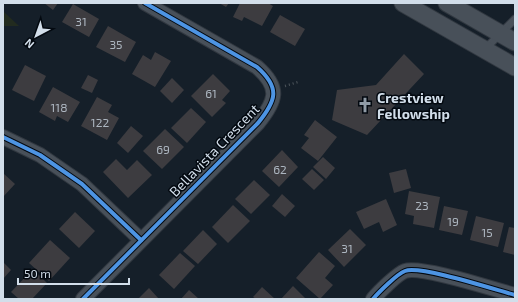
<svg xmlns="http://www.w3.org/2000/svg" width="518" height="302" font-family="'Exo 2',sans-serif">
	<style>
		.green { fill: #222b1f }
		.building { fill: #3d3c40 }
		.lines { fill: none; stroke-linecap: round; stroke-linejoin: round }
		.service-casing { stroke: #313840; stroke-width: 9 }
		.minor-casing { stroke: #313840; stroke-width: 16 }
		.tertiary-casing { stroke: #313840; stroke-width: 19 }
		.path { stroke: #4e555c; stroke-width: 2.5; stroke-dasharray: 1 3; stroke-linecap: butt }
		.service { stroke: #485059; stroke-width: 7 }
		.minor { stroke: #485059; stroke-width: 14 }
		.tertiary { stroke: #485059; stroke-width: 17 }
		.cycleway-casing { stroke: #030910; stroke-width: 6 }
		.cycleway { stroke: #4d94e3; stroke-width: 4 }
		.labels { text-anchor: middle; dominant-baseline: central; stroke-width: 3; stroke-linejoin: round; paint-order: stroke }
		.number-label { font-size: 12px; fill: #adb6c0 }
		.poi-label { font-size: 14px; font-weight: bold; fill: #d2deea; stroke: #030910; text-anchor: start }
		.street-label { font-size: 14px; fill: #d2deea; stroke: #030910 }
	</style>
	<rect width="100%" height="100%" fill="#151f29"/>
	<polygon class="green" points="3,11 19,26 3,26"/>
	<g class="building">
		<polygon points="44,3 58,3 53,10"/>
		<polygon points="219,3 229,3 226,7"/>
		<polygon points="240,3 268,3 273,6 262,26 244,17 242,21 233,17"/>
		<polygon points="73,4 99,19 89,37 62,22"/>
		<polygon points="280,15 305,29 295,46 270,32"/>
		<polygon points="108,26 136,42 125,62 96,47"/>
		<polygon points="155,52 171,61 155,87 132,74 143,55 151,60"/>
		<polygon points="404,54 424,74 367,135 332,120 337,90 376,85"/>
		<polygon points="25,65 46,76 34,101 12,90"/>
		<polygon points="213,74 230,91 222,100 226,103 212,117 191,96"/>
		<polygon points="88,75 98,80 92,93 81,88"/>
		<polygon points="172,78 184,90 172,103 160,91"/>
		<polygon points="53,87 80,102 68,122 57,116 55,121 39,112"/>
		<polygon points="97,97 112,105 108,112 119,118 107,140 81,126"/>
		<polygon points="191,108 206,122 187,143 171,128"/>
		<polygon points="315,120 337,137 318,161 301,148 309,138 304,135"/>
		<polygon points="131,126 143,136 128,153 117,143"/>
		<polygon points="165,129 184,147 162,169 143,151"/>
		<polygon points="282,150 298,167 279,187 262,171"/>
		<polygon points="323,157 335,168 326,179 313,167"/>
		<polygon points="116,159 127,170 137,160 152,175 128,198 103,172"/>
		<polygon points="312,169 324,180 314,190 302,179"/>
		<polygon points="406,169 411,188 394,193 389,173"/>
		<polygon points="3,173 15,184 3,197"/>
		<polygon points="254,180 270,195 251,214 235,199"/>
		<polygon points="409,191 440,197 434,228 413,224 414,216 405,214"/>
		<polygon points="282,194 295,206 285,217 272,206"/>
		<polygon points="386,199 397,225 383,232 379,222 364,229 356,212"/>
		<polygon points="233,205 250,221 228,243 212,227"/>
		<polygon points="444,206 468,211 462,235 439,230"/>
		<polygon points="75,212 95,231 79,248 59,229"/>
		<polygon points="476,216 504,223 498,247 470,240"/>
		<polygon points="509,227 515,228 515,255 503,252"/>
		<polygon points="350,229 366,245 344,267 328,250"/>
		<polygon points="203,230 217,244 198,264 183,251"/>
		<polygon points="50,240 70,258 49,281 29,263"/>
		<polygon points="319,252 335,266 325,278 333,285 320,299 296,278"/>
		<polygon points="180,253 195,266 174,289 159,275"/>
		<polygon points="3,262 11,270 3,279"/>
		<polygon points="33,269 47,283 32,299 19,299 11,292"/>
		<polygon points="293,286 306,299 281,299"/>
		<polygon points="262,287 275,299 256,299 253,297"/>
		<polygon points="149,288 159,299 138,299"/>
		<polygon points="189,290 199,299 181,299"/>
	</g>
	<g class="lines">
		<defs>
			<polyline id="service" points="485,49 515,19"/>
			<g id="minor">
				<polyline points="3,137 40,155 82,184 141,240"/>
				<path d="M83,299l175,-176c18,-22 23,-35 -1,-56l-112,-64"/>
				<path d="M373,299c6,-7 24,-25 32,-28 15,-6 91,19 110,24"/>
			</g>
			<g id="tertiary">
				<polyline points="403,3 515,67"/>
				<polyline points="447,3 515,42"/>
			</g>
		</defs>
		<use href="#service" class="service-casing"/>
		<use href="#minor" class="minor-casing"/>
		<use href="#tertiary" class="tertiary-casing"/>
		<polyline class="path" points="285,86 298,82"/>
		<use href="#service" class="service"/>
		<use href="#minor" class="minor"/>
		<use href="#tertiary" class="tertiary"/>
		<defs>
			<g id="cycleway">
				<polyline points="3,137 40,155 82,184 141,240"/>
				<path d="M83,299l175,-176c18,-22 23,-35 -1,-56l-112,-64"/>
				<path d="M373,299c6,-7 24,-25 32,-28 15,-6 91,19 110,24"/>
			</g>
		</defs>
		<use href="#cycleway" class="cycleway-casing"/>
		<use href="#cycleway" class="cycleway"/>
	</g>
	<defs>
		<symbol id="church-bare" viewBox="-9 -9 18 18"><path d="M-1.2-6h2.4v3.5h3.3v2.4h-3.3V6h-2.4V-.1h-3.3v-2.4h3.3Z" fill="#909ba6" stroke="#030910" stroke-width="2.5" paint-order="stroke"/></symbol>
	</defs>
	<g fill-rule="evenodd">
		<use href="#church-bare" x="354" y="94" width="22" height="22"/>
	</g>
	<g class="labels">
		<g class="number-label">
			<text x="81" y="21">31</text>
			<text x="116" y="44">35</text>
			<text x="211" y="93">61</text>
			<text x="59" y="107">118</text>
			<text x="100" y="122">122</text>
			<text x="163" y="149">69</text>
			<text x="280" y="169">62</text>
			<text x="422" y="205">23</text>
			<text x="453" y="221">19</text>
			<text x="487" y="232">15</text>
			<text x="347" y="248">31</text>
		</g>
		<g class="poi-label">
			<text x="377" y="97">Crestview<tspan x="377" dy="16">Fellowship</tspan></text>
		</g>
		<g class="street-label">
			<text transform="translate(214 150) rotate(-46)">Bellavista Crescent</text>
		</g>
	</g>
	<rect width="518" height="302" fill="none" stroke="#d2deea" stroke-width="8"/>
	<g transform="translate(36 36) rotate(221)" stroke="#030910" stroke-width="3" paint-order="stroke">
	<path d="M0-3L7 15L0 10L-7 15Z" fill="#d2deea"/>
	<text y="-6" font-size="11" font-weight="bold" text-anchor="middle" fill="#d2deea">N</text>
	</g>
	<path d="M18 278v6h111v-6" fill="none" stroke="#d2deea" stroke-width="2"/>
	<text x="24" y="278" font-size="12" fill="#d2deea" stroke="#030910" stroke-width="3" paint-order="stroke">50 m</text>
</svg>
